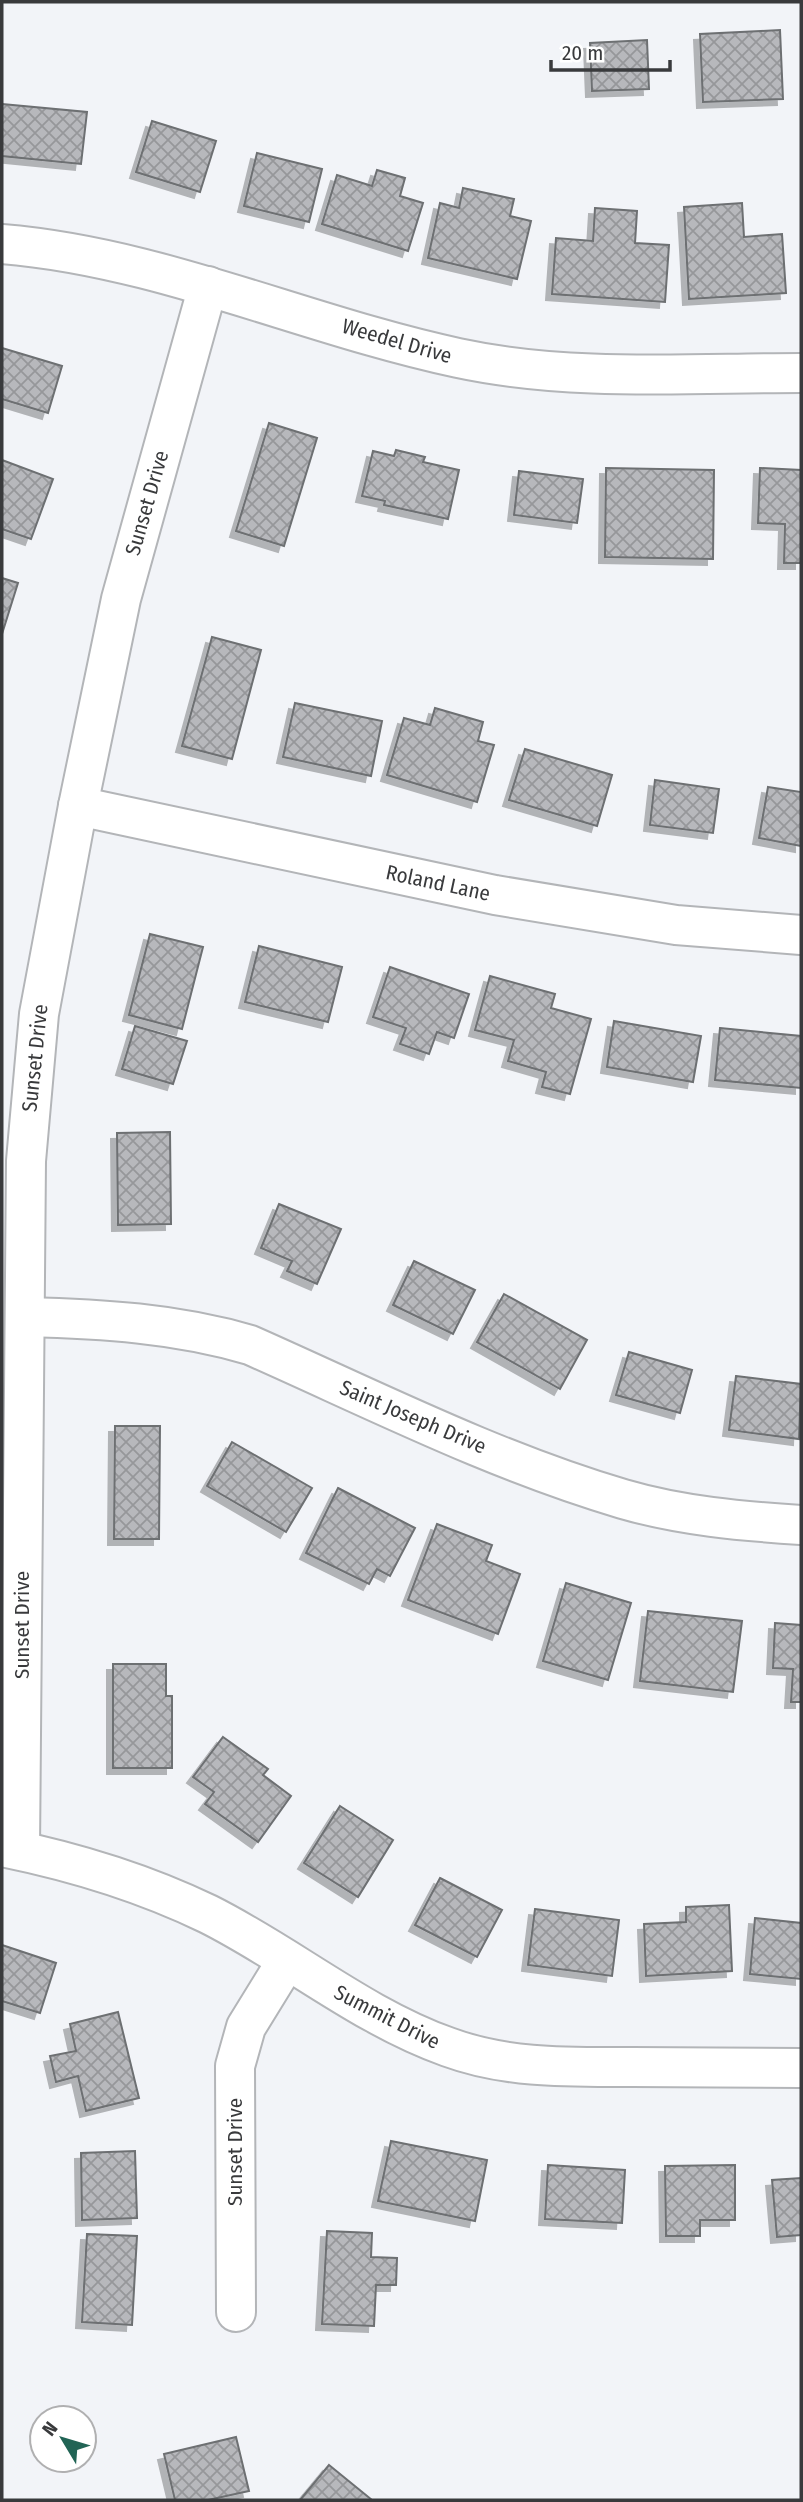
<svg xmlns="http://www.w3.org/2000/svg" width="803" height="2502" font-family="'Fira Sans Condensed',sans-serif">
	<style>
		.building { fill: url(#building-cross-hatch); stroke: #6d6f72; stroke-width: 2; filter: url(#shadow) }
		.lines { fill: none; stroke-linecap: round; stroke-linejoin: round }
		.street-casing { stroke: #b3b5b8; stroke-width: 42 }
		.street { stroke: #fff; stroke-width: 38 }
		.labels { text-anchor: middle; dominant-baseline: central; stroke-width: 6; stroke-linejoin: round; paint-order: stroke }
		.street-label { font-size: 21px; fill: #393a3c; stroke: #fff }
	</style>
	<defs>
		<pattern id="building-cross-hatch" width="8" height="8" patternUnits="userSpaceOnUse" patternTransform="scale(1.75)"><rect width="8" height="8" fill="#b7b8bc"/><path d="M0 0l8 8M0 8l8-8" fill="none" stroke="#96979a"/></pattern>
		<filter id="shadow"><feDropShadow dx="-6" dy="6" stdDeviation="0" flood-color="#0004"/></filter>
	</defs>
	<rect width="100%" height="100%" fill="#f2f4f8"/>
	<g class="building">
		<polygon points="780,30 783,99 703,102 700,34"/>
		<polygon points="647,40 649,89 592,91 590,43"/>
		<polygon points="2,104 87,112 81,164 2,156"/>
		<polygon points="152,121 216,141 200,192 136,172"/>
		<polygon points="257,153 322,169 309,222 244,206"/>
		<polygon points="377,170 405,178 400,196 423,203 408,251 322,224 337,175 372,186"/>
		<polygon points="463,188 514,199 510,216 531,221 517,279 428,258 440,203 459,208"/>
		<polygon points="742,203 744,237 782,234 786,293 689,299 684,207"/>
		<polygon points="595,208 637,211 635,243 669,245 665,302 552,294 556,238 593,241"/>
		<polygon points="2,348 62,366 48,413 2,399"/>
		<polygon points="269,423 317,438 284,546 236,531"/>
		<polygon points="396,450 425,457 423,462 459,470 448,519 384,505 385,501 362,496 373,451 394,456"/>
		<polygon points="2,460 53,479 31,539 2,529"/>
		<polygon points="606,468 714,470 713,559 605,557"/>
		<polygon points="760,468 801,470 801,563 784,563 785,524 758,523"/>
		<polygon points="519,471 583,479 577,523 514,515"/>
		<polygon points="2,578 18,583 2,634"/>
		<polygon points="212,637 261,650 232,759 182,746"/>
		<polygon points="295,703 382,721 371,776 283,757"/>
		<polygon points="435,708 483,722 478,741 494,745 477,802 387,775 404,718 430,725"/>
		<polygon points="525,749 612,775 597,826 509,800"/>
		<polygon points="655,780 719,789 713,833 650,825"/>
		<polygon points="768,787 801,792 801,846 759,838"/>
		<polygon points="150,934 203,947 182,1029 129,1015"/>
		<polygon points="259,946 342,967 328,1022 245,1002"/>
		<polygon points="390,967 469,994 454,1038 437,1032 429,1054 400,1044 406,1028 373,1017"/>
		<polygon points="490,976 555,994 551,1008 591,1019 570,1094 542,1087 546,1072 508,1061 514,1040 475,1030"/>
		<polygon points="614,1021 701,1036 693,1082 607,1067"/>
		<polygon points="135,1026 187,1041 173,1084 122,1069"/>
		<polygon points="720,1028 801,1036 801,1088 715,1080"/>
		<polygon points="170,1132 171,1224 118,1225 117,1133"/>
		<polygon points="279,1204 341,1229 317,1284 287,1271 292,1261 261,1248"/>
		<polygon points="414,1261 475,1290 453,1334 393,1305"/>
		<polygon points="504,1294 587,1340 560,1389 477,1342"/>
		<polygon points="629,1352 692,1370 680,1413 616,1395"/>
		<polygon points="736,1376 801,1384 799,1439 729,1430"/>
		<polygon points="115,1426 160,1426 159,1539 114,1539"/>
		<polygon points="232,1442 312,1488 286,1532 207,1486"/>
		<polygon points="338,1488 415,1528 390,1576 377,1569 369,1584 306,1553"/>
		<polygon points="437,1524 492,1545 486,1561 520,1574 498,1634 408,1600"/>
		<polygon points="566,1583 631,1603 608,1680 543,1661"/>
		<polygon points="648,1611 742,1621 733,1692 640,1681"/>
		<polygon points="775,1623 801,1625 801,1702 791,1702 793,1669 773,1668"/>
		<polygon points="113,1664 166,1664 166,1696 172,1696 172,1768 113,1768"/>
		<polygon points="223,1737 268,1769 263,1775 291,1796 258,1842 205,1804 214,1792 193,1777"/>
		<polygon points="340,1806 393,1840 358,1897 304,1863"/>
		<polygon points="440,1878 502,1910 477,1957 415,1925"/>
		<polygon points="729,1905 732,1971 646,1976 644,1924 686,1922 686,1907"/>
		<polygon points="535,1909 619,1920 612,1976 528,1965"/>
		<polygon points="755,1918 801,1923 801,1979 750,1974"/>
		<polygon points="2,1945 56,1963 40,2013 2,2001"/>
		<polygon points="118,2012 139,2098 86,2111 78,2076 56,2082 50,2056 76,2051 70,2024"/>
		<polygon points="391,2141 487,2160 475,2221 378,2201"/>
		<polygon points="135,2151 137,2218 82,2220 81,2153"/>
		<polygon points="548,2165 625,2170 622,2223 545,2219"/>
		<polygon points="735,2165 735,2220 700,2220 700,2236 666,2236 665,2166"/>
		<polygon points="801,2178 801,2235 777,2237 772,2180"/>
		<polygon points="327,2231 372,2233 371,2257 397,2258 396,2285 376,2285 374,2326 322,2324"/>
		<polygon points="87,2234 137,2236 132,2325 82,2322"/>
		<polygon points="236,2437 249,2491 208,2500 175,2500 164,2454"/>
		<polygon points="329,2465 372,2500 300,2500"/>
	</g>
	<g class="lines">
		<defs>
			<g id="street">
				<path d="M2,244c158,13 302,81 456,114 112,24 230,15 343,15"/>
				<polyline points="78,806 495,895 676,925 801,935"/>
				<path d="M25,1317c76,2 151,6 225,28 122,54 244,116 373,154 58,17 118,22 178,26"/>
				<path d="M2,1847c69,14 142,36 206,67 82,41 153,102 240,133 60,22 121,20 184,20 56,0 113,1 169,1"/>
				<polyline points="20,1850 26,1161 39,1014 78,806 121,599 208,286"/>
				<polyline points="236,2312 235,2066 246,2027 286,1962"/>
			</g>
		</defs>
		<use href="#street" class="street-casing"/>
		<use href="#street" class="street"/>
	</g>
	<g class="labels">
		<g class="street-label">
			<text transform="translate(397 341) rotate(16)">Weedel Drive</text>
			<text transform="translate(147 503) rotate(-74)">Sunset Drive</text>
			<text transform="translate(438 883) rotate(12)">Roland Lane</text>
			<text transform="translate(35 1058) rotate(-84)">Sunset Drive</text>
			<text transform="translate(413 1417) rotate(23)">Saint Joseph Drive</text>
			<text transform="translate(22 1625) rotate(-90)">Sunset Drive</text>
			<text transform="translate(387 2017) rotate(27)">Summit Drive</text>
			<text transform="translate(235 2152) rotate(-90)">Sunset Drive</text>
		</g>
	</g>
	<rect width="803" height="2502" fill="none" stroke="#393a3c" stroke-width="7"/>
	<g transform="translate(63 2439) rotate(308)"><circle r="33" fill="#ffffff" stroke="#b0b0b1" stroke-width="2"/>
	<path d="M0-5L12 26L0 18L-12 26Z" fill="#216455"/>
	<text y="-10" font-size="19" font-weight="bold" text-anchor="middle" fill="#393a3c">N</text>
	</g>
	<path d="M551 60v10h119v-10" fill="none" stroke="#393a3c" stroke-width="3.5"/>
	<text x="562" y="60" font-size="21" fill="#393a3c" stroke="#ffffff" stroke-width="5" paint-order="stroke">20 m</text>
</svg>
